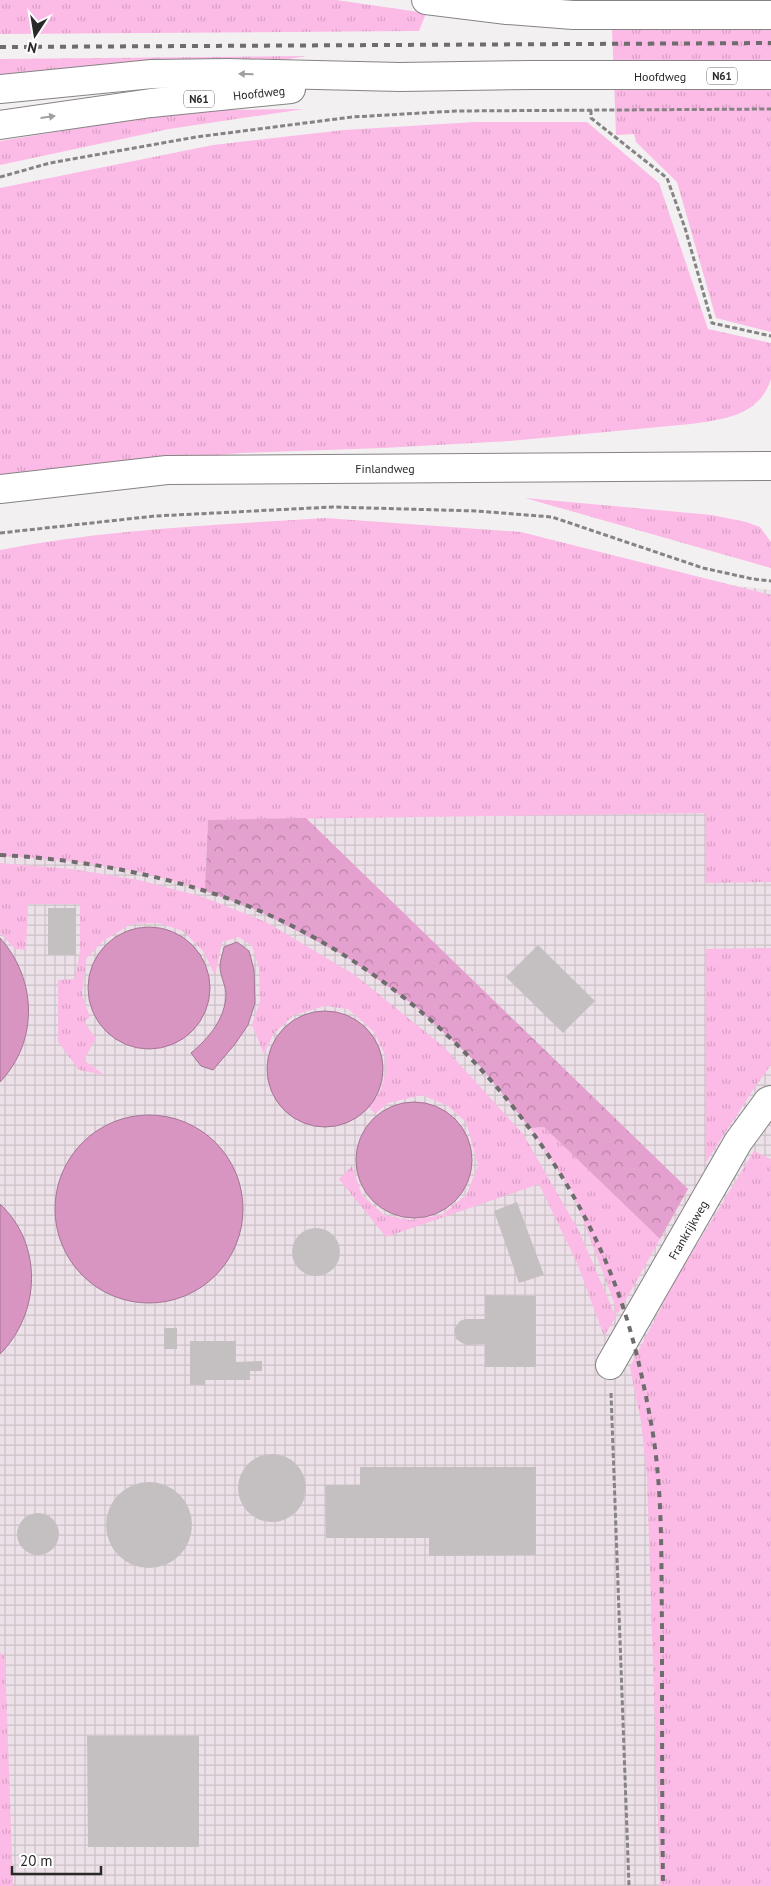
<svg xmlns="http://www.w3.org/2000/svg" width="771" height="1886" font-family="'PT Sans',sans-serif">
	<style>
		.industrial { fill: url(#industrial-grid) }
		.grass { fill: url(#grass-tufts) }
		.forest { fill: url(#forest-crowns) }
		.water { fill: #d895c2; stroke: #a47594 }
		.building { fill: #c4c0c2 }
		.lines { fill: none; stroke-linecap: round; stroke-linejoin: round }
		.minor-casing { stroke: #878385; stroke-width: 30 }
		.tertiary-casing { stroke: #878385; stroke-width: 30 }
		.primary-casing { stroke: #878385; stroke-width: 30 }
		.path { stroke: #858384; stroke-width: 3; stroke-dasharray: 5 2.5; stroke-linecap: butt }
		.minor { stroke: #fff; stroke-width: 28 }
		.tertiary { stroke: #fff; stroke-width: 28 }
		.primary { stroke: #fff; stroke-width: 28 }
		.rail { stroke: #6e6c6d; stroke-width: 4; stroke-dasharray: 6 6; stroke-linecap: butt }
		.oneway { fill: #9f9f9f }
		.labels { text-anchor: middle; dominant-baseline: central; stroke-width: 4.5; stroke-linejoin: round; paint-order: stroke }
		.shield { fill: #fffeff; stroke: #6a696a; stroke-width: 1 }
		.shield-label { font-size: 11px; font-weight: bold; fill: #2a292a }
		.street-label { font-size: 12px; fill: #2a292a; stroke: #fffeff }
	</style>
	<defs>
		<pattern id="industrial-grid" width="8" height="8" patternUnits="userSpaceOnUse" patternTransform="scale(1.25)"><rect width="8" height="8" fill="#ece1e8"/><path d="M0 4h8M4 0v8" fill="none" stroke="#cbc1c7"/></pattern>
		<pattern id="grass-tufts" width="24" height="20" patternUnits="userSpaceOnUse" patternTransform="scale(1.25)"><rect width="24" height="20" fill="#fcbae6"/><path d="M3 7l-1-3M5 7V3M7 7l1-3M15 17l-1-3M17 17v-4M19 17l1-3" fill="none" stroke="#d8a0c5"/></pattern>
		<pattern id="forest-crowns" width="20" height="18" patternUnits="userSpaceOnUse" patternTransform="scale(1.25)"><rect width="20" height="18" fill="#e4a0ce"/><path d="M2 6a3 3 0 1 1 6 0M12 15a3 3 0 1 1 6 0" fill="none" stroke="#b982a7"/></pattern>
	</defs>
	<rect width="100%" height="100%" fill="#f3f0f2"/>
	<polygon class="industrial" points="296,531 771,590 771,1886 0,1886 0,604"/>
	<g class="grass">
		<polygon points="0,0 336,0 426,13 419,31 0,34"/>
		<polygon points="744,0 771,0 771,332 716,318 677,182 636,142 634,134 616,135 611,1 690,3 744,2"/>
		<polygon points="306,56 284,60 109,68 0,76 0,59"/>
		<polygon points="304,109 169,129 0,165 0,141 130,120 217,110"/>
		<path d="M475,122h112l72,61 49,146 63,14c0,11 0,26 0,36 -12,37 -47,40 -80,45l-181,17 -127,7 -141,5 -180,15 -62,9v-289l213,-43 131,-15z"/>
		<polygon points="525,498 712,515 746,522 760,527 771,542 771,568"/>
		<path d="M325,518l196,14 250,63v287l-65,1v-70l-498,7 -3,71c-67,-23 -135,-32 -205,-35v-306c107,-21 217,-25 325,-32z"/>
		<polygon points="0,863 72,869 139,880 203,897 266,922 355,975 444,1047 523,1134 579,1231 616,1317 604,1336 577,1263 539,1184 386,1237 339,1179 352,1166 362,1195 384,1215 410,1220 442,1215 467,1194 478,1165 466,1122 448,1106 422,1095 388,1103 375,1114 369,1107 380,1092 385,1075 385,1055 374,1032 348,1009 325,1006 294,1015 274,1033 264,1054 252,1025 260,1001 259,968 252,946 239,937 222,942 215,975 203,951 183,931 158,923 131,924 103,941 86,959 82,995 90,1017 84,1022 96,1038 84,1060 104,1075 79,1070 58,1042 58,980 75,979 80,952 80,904 28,904 26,950 15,949 0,933"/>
		<polygon points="771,948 771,1065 755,1087 706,1162 706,949"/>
		<polygon points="544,1127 660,1239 617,1315 614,1302 572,1191 530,1128"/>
		<polygon points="754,1151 771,1159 771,1886 660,1886 647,1477 641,1422 630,1367 676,1279"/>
		<polygon points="0,1652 5,1658 13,1886 0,1886"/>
	</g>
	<polygon class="forest" points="306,818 688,1189 660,1239 544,1127 530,1128 480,1066 415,1006 345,956 257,910 205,891 208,820"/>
	<g class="water">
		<circle cx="149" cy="988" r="61"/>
		<path d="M0,938c37,41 39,103 0,144z"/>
		<path d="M237,942l12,9 5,19 1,33 -7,22 -13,19 -22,26 -12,-4 -10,-13c18,-15 35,-35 35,-60 -1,-9 -6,-18 -6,-27 0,-6 3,-13 4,-19z"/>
		<circle cx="325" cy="1069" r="58"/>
		<circle cx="414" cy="1160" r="58"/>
		<circle cx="149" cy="1209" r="94"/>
		<path d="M0,1204c43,40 41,109 0,150z"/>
	</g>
	<g class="building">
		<rect x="48" y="908" width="28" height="47"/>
		<polygon points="538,945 595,1001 563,1033 506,977"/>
		<polygon points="517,1202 544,1275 519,1283 494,1211"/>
		<circle cx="316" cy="1252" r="24"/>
		<polygon points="485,1295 536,1296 536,1367 485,1367 485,1344 467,1345 462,1343 456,1339 454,1329 460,1321 465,1319 485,1319"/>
		<rect x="164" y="1328" width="13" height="21"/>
		<polygon points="190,1341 236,1341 236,1362 262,1361 262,1371 250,1371 250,1380 205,1380 205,1385 190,1385"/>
		<circle cx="272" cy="1488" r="34"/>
		<polygon points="360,1467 536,1467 536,1555 429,1556 429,1538 326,1538 325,1485 360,1485"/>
		<circle cx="149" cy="1525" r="43"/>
		<circle cx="38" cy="1534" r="21"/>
		<polygon points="87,1736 199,1736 199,1847 88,1847"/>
	</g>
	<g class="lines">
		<defs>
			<g id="minor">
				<polyline points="426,0 507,10 573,15 771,15"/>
				<polyline points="610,1365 738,1142 768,1101 771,1100"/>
			</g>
			<polyline id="tertiary" points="0,489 167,470 771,466"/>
			<g id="primary">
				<polyline points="0,89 152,74 229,73 400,77 532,75 771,75"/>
				<polyline points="0,125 151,103 291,89"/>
			</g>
		</defs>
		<use href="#minor" class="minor-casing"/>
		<use href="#tertiary" class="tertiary-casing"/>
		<use href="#primary" class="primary-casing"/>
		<g class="path">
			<polyline points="591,110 591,118 667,178 685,228 712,323 771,336"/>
			<polyline points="0,177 50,163 196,137 352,117 456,111 771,109"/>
			<polyline points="0,533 155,516 333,507 477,511 552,517 703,568 753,579 771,581"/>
			<polyline points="611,1393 629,1886"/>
		</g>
		<use href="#minor" class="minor"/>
		<use href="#tertiary" class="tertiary"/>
		<use href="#primary" class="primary"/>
		<g class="rail">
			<polyline points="0,47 771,43"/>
			<path d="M0,855c76,4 149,17 221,41 183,63 335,221 399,402 15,43 24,86 32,130 11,65 9,132 10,197 0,87 0,174 1,261"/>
		</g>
	</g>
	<defs><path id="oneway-solid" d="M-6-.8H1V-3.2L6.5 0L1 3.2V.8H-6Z" transform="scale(1.25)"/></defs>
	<g class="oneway">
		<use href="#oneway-solid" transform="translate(246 74) rotate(-179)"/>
		<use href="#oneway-solid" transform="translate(48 117) rotate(-8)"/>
	</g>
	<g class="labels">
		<g class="shield">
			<rect x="707" y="67.5" width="30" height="17" rx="4"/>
			<rect x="184" y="90.5" width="30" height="17" rx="4"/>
		</g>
		<g class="shield-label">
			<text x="722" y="76">N61</text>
			<text x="199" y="99">N61</text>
		</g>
		<g class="street-label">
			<text x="660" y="76">Hoofdweg</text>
			<text transform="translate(259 93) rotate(-6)">Hoofdweg</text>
			<text x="385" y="468">Finlandweg</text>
			<text transform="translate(688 1230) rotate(-60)">Frankrijkweg</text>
		</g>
	</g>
	<g transform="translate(35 35) rotate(192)" stroke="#fffeff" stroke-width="4" paint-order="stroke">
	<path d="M0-4L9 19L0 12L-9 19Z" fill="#2a292a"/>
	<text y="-8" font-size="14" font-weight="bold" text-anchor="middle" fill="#2a292a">N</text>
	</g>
	<path d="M12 1866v8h89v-8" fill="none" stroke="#2a292a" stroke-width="2.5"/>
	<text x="20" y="1866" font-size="15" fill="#2a292a" stroke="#fffeff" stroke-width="4" paint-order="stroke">20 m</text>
</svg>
